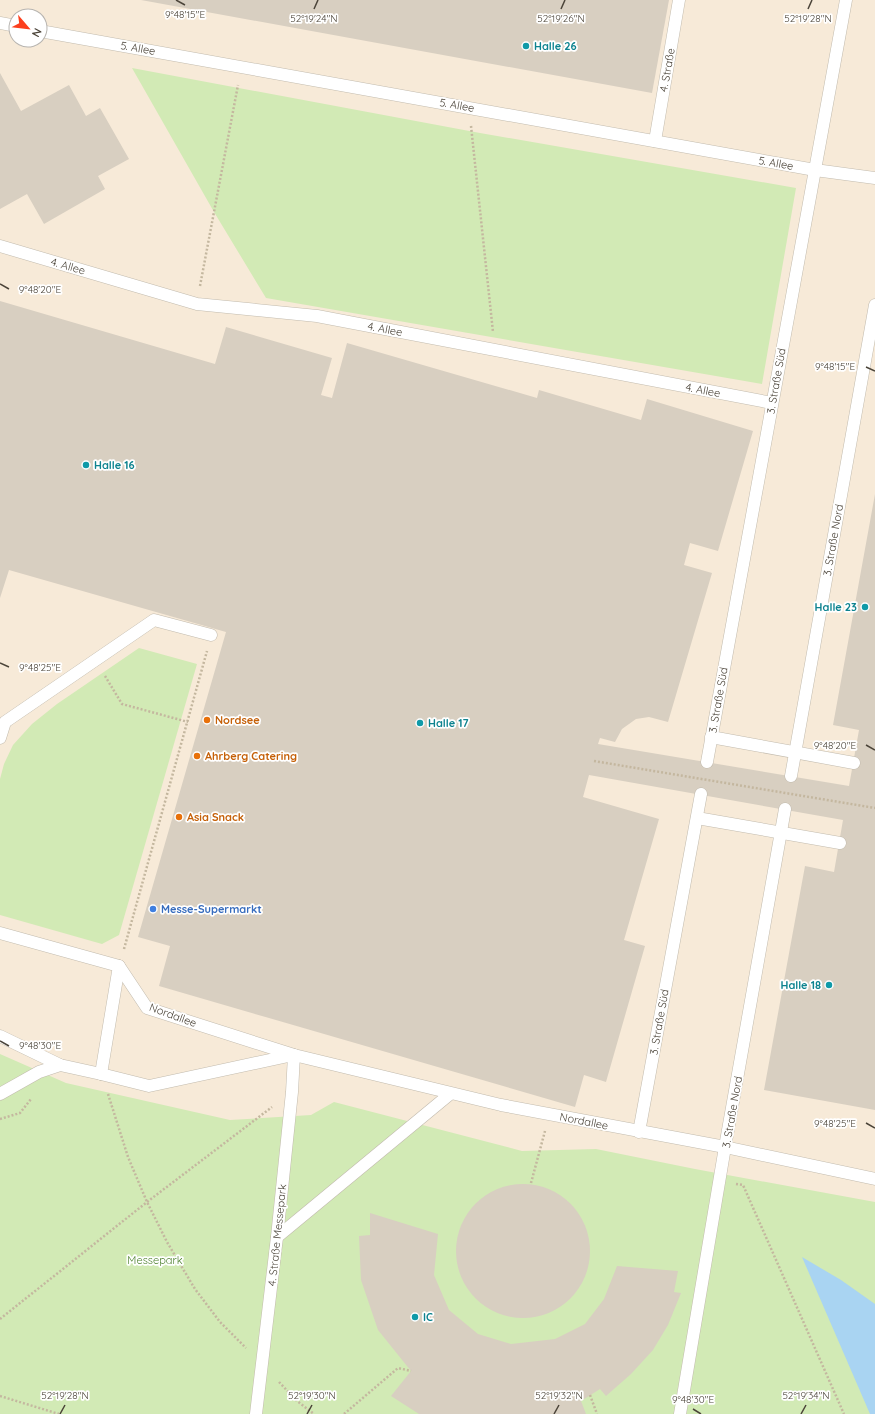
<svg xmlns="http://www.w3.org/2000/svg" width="875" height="1414" font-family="Quicksand,sans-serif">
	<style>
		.commercial { fill: #f7ead8; fill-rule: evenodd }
		.green { fill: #d2eab5 }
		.water { fill: #a9d4f2 }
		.building { fill: #d8cfc1 }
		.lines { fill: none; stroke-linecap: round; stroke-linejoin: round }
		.service-casing { stroke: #c2bbae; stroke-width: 13 }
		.path { stroke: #c4b79f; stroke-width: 2.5; stroke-dasharray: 2 2; stroke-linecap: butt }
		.service { stroke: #fff; stroke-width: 12 }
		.path-bridge { stroke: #c4b79f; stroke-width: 2.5; stroke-dasharray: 2 2; stroke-linecap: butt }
		.ticks { fill: none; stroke: #4b4439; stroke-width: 1.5 }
		.culture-dot { fill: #0f9aa8; stroke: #fff; stroke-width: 1.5 }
		.food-dot { fill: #e8710a; stroke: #fff; stroke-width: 1.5 }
		.shop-dot { fill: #3f7fe0; stroke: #fff; stroke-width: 1.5 }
		.labels { text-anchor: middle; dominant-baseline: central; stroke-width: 3.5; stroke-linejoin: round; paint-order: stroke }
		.culture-label { font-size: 11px; font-weight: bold; fill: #0d838f; stroke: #fff; text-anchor: start }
		.street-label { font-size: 11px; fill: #4b4439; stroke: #fff }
		.food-label { font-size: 11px; font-weight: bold; fill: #c56008; stroke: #fff; text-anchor: start }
		.shop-label { font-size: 11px; font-weight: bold; fill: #366cbe; stroke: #fff; text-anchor: start }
		.park-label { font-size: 11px; fill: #4a7f2a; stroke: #fff }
		.ticks-label { font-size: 10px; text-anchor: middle; fill: #4b4439; stroke: #fff; stroke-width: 3.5; stroke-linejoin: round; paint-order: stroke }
	</style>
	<rect width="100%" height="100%" fill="#f6f3ec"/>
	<path class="commercial" d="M0,0h875v1414h-875zM16,16h24v24h-24z"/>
	<g class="green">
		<polygon points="132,68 480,133 796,188 762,384 266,298 214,212"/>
		<polygon points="139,648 197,664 119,935 102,944 0,915 0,779 4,764 13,745 32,724 57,704"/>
		<polygon points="0,1054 66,1083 230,1120 311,1115 334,1102 522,1151 596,1149 695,1169 875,1202 875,1414 0,1414"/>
	</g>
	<polygon class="water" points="802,1257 841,1280 875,1304 875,1414 870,1414"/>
	<g class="building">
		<polygon points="141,0 669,0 652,93"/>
		<polygon points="0,73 21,111 69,85 86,116 100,108 129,159 98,176 105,189 44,224 27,194 0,209"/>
		<polygon points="0,301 215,364 226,327 332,358 321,395 332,398 347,343 537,398 539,390 641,420 647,399 753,431 718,551 690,543 684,565 712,573 668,722 649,717 636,719 622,729 615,742 600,738 598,744 849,786 859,730 833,725 875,494 875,1110 764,1090 805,866 834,872 843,820 589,775 583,797 659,819 624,940 645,946 606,1082 584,1075 575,1107 159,986 170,946 138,937 226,632 9,570 0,598"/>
		<circle cx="523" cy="1251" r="67"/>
		<polygon points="370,1213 438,1234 434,1275 449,1310 478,1334 511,1344 555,1339 585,1324 604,1299 617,1266 678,1271 674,1292 681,1293 668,1325 653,1350 631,1374 606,1396 600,1389 581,1401 586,1414 419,1414 391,1396 411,1371 378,1330 361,1280 359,1236 370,1235"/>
	</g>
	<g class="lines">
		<defs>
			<g id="service">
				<polyline points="0,23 16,26"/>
				<polyline points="40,31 815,170 875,178"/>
				<polyline points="655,141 679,0"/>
				<polyline points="0,246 197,304 317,316 772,403"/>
				<polyline points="711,737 854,763"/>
				<polyline points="0,738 5,722 154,620 211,635"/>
				<polyline points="707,762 846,0"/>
				<polyline points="791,776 875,305"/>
				<polyline points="697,818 840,843"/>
				<polyline points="0,933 119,966 147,1008 294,1055 501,1105 725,1147 875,1179"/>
				<polyline points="0,1036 60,1065 101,1074 149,1086 293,1055"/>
				<polyline points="101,1074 119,966"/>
				<polyline points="0,1094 39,1072 60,1065"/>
				<polyline points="639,1132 701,794"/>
				<polyline points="277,1237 450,1094"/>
				<polyline points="256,1414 277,1237 292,1092 294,1055"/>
				<polyline points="680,1414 725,1147 785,809"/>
			</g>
		</defs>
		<use href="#service" class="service-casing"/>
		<g class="path">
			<polyline points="471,126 493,332"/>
			<polyline points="200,286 238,85"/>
			<polyline points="105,676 122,704 188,722"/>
			<polyline points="124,949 207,651"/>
			<polyline points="108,1094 128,1157 147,1202 167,1242 195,1289 220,1322 246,1348"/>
			<polyline points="0,1119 20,1113 31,1099"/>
			<polyline points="531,1183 545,1131"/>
			<polyline points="736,1184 743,1185 844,1414"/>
			<polyline points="0,1319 147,1202 272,1107"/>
			<polyline points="279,1382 297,1401 314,1414"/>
			<polyline points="590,1395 597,1414"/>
			<polyline points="0,1396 59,1414"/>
			<polyline points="344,1414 398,1368 411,1371"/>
		</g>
		<use href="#service" class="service"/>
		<polyline class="path-bridge" points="594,761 875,808"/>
	</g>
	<path class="ticks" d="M176,0l9,5M314,9l4,-9M561,9l4,-9M808,9l4,-9M0,284l9,5M866,367l9,4M0,663l9,4M866,745l9,5M0,1041l9,5M866,1123l9,5M693,1409l8,5M60,1414l5,-9M307,1414l5,-9M554,1414l5,-9M801,1414l5,-9"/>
	<g class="culture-dot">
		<circle cx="526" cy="46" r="4"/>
		<circle cx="86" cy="465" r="4"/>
		<circle cx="865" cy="607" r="4"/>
		<circle cx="420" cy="723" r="4"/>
		<circle cx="829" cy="985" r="4"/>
		<circle cx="415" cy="1317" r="4"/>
	</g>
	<g class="food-dot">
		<circle cx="207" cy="720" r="4"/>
		<circle cx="197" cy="756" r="4"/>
		<circle cx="179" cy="817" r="4"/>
	</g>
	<circle class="shop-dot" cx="153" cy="909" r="4"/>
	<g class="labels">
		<g class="culture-label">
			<text x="534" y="46">Halle 26</text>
			<text x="94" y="465">Halle 16</text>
			<text x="857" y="607" text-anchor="end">Halle 23</text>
			<text x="428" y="723">Halle 17</text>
			<text x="821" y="985" text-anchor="end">Halle 18</text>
			<text x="423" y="1317">IC</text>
		</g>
		<g class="street-label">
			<text transform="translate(138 48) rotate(10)">5. Allee</text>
			<text transform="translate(667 70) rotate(-80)">4. Straße</text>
			<text transform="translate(457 105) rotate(10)">5. Allee</text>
			<text transform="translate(776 163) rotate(10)">5. Allee</text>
			<text transform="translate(68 266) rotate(16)">4. Allee</text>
			<text transform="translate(385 329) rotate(11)">4. Allee</text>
			<text transform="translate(776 381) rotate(-80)">3. Straße Süd</text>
			<text transform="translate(703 390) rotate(11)">4. Allee</text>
			<text transform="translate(833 540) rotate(-80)">3. Straße Nord</text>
			<text transform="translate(718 700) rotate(-80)">3. Straße Süd</text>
			<text transform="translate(173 1015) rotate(20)">Nordallee</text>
			<text transform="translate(659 1022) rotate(-80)">3. Straße Süd</text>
			<text transform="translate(732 1112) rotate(-80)">3. Straße Nord</text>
			<text transform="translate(584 1121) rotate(11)">Nordallee</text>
			<text transform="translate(277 1235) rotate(-84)">4. Straße Messepark</text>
		</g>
		<g class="food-label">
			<text x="215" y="720">Nordsee</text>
			<text x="205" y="756">Ahrberg Catering</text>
			<text x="187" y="817">Asia Snack</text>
		</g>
		<g class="shop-label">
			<text x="161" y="909">Messe-Supermarkt</text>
		</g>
		<g class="park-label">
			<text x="155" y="1260">Messepark</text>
		</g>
	</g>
	<g class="ticks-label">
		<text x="185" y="18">9°48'15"E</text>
		<text x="314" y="22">52°19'24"N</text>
		<text x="561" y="22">52°19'26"N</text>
		<text x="808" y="22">52°19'28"N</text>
		<text x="40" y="293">9°48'20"E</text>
		<text x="835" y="370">9°48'15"E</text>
		<text x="40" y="671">9°48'25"E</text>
		<text x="835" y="749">9°48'20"E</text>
		<text x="40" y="1049">9°48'30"E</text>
		<text x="835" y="1127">9°48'25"E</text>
		<text x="65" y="1399">52°19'28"N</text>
		<text x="312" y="1399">52°19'30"N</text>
		<text x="559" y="1399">52°19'32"N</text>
		<text x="806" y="1399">52°19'34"N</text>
		<text x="693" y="1403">9°48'30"E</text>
	</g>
	<g transform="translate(28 28) rotate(118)"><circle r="19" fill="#ffffff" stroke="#b7b4b0"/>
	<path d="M0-3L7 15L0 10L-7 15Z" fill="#fc3f1d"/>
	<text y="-6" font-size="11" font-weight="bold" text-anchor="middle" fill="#4b4439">N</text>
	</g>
</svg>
